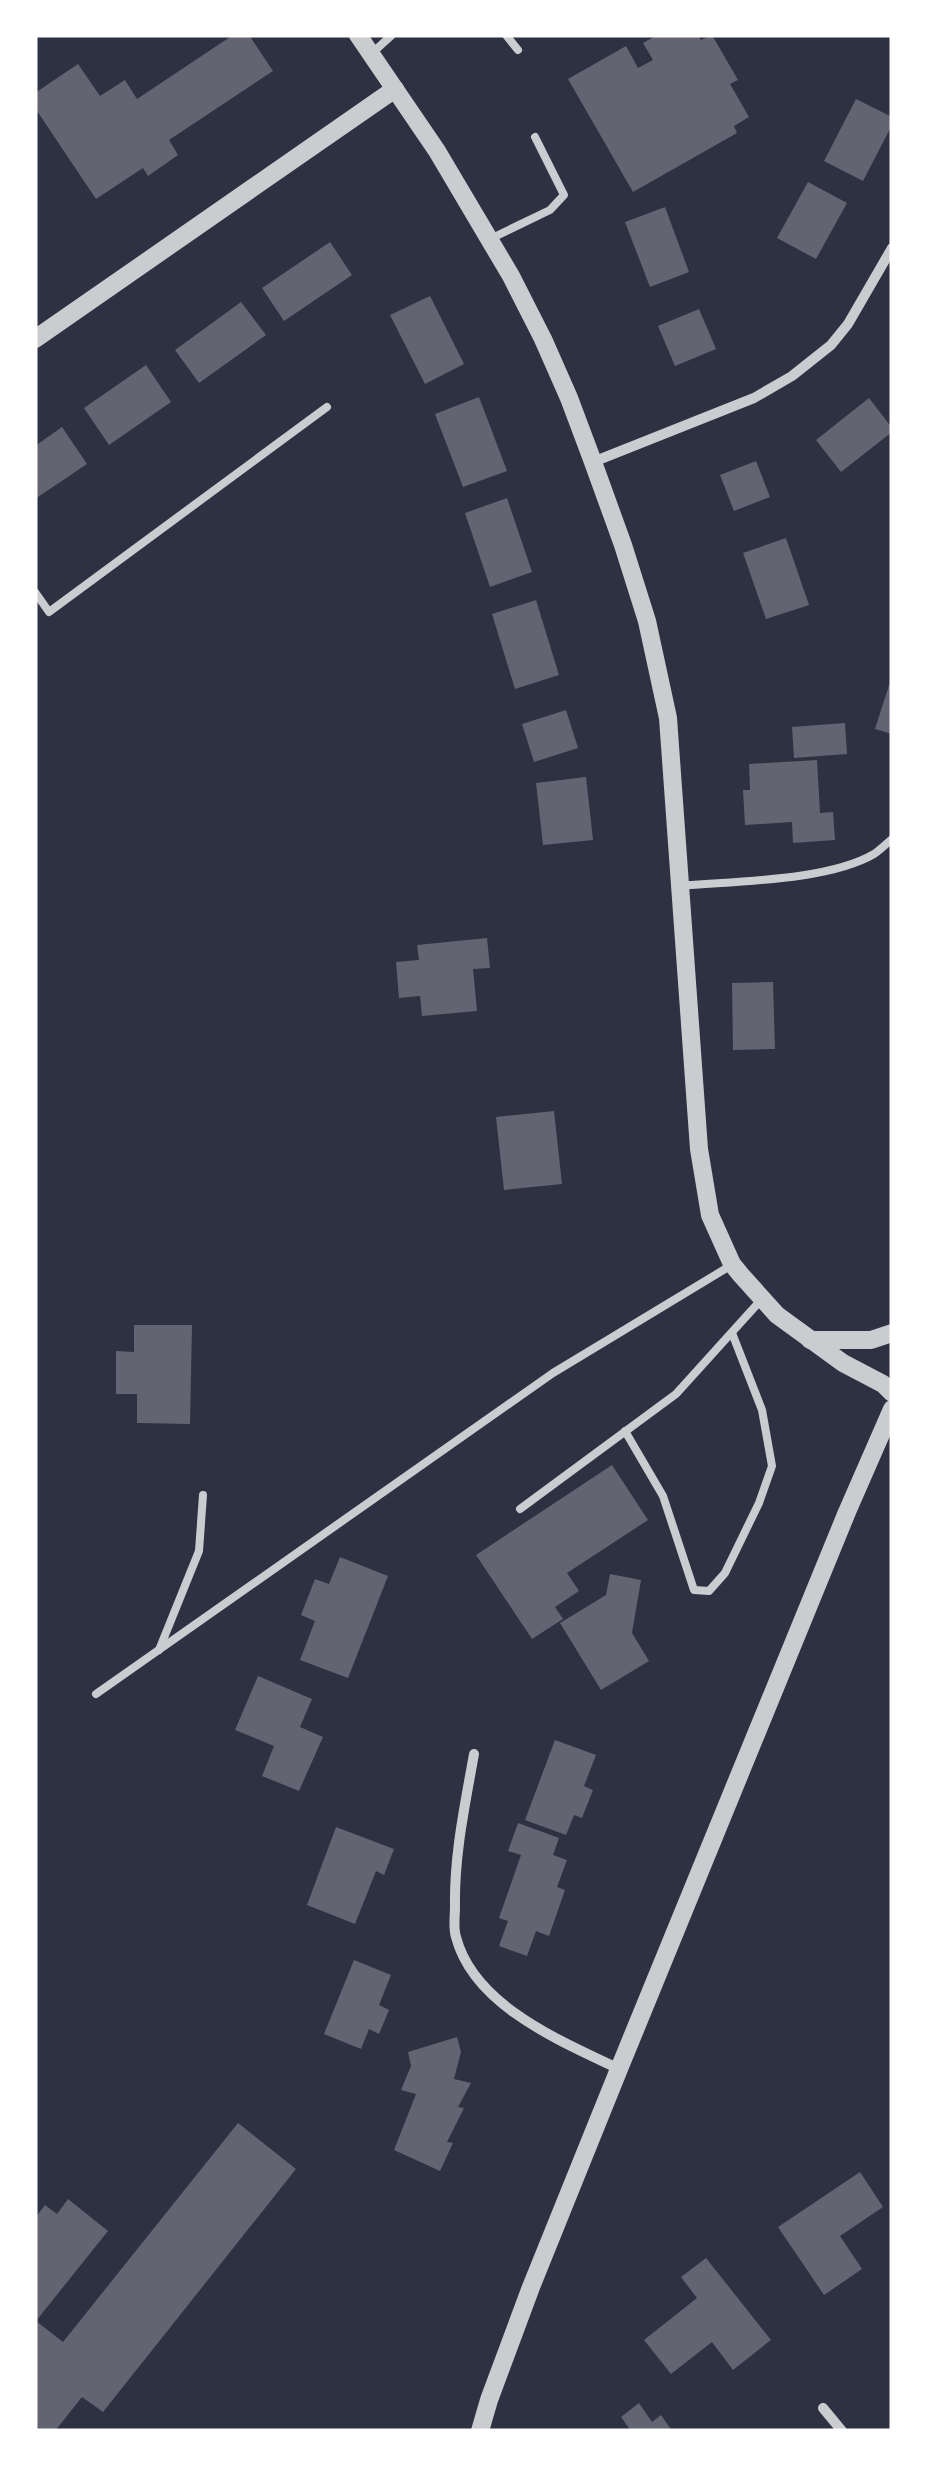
<svg xmlns="http://www.w3.org/2000/svg" width="927" height="2466" font-family="'Work Sans',sans-serif">
	<style>
		.building { fill: #626471 }
		.lines { fill: none; stroke-linecap: round; stroke-linejoin: round }
		.service { stroke: #caccd0; stroke-width: 8 }
		.minor { stroke: #caccd0; stroke-width: 10 }
		.tertiary { stroke: #caccd0; stroke-width: 18 }
	</style>
	<rect width="100%" height="100%" fill="#2d3142"/>
	<g class="building">
		<polygon points="233,35 249,35 273,71 169,140 178,155 148,176 143,168 96,199 35,108 35,93 78,64 100,96 125,80 137,99"/>
		<polygon points="657,35 698,35 701,40 712,35 738,80 730,84 749,117 734,126 737,133 633,192 568,79 626,46 638,68 653,60 643,43"/>
		<polygon points="856,99 892,117 892,125 863,181 824,161"/>
		<polygon points="808,182 847,203 816,259 777,238"/>
		<polygon points="665,207 689,272 650,287 625,222"/>
		<polygon points="330,242 352,275 284,321 262,288"/>
		<polygon points="430,296 464,364 425,384 390,315"/>
		<polygon points="241,302 266,335 199,383 175,350"/>
		<polygon points="699,309 716,349 675,366 658,326"/>
		<polygon points="146,365 171,402 109,445 84,408"/>
		<polygon points="479,397 507,471 463,487 435,414"/>
		<polygon points="869,398 892,428 892,432 841,472 816,440"/>
		<polygon points="62,427 87,464 35,499 35,446"/>
		<polygon points="756,461 770,497 734,511 720,475"/>
		<polygon points="507,498 532,572 490,587 465,513"/>
		<polygon points="786,538 809,605 766,619 743,553"/>
		<polygon points="536,600 559,675 515,689 492,614"/>
		<polygon points="891,679 892,680 892,734 875,729"/>
		<polygon points="566,710 578,748 534,762 522,724"/>
		<polygon points="845,723 847,754 794,758 792,727"/>
		<polygon points="817,760 820,813 833,812 835,840 793,843 792,822 745,825 743,790 750,790 749,764"/>
		<polygon points="586,777 593,840 543,845 536,783"/>
		<polygon points="487,938 490,968 473,969 477,1011 422,1016 420,996 399,998 396,962 419,960 417,945"/>
		<polygon points="773,982 775,1049 733,1050 732,983"/>
		<polygon points="554,1111 562,1184 504,1190 496,1117"/>
		<polygon points="134,1325 192,1325 190,1424 137,1423 137,1394 116,1394 116,1351 134,1352"/>
		<polygon points="612,1465 648,1520 567,1573 579,1591 555,1607 563,1619 532,1639 476,1555"/>
		<polygon points="340,1557 388,1576 348,1678 300,1660 315,1621 301,1615 315,1579 329,1584"/>
		<polygon points="610,1574 641,1580 632,1633 649,1661 601,1690 560,1623 606,1595"/>
		<polygon points="258,1676 312,1699 300,1727 323,1737 299,1791 262,1776 274,1746 235,1730"/>
		<polygon points="555,1740 596,1755 584,1786 593,1790 582,1818 574,1815 566,1835 525,1820"/>
		<polygon points="518,1823 559,1838 553,1855 567,1860 557,1887 565,1890 549,1936 536,1931 527,1956 499,1946 508,1921 499,1918 521,1855 508,1851"/>
		<polygon points="336,1827 394,1849 384,1875 376,1871 355,1924 307,1905"/>
		<polygon points="354,1960 391,1975 379,2005 389,2010 379,2034 369,2029 361,2049 324,2034"/>
		<polygon points="457,2037 461,2052 454,2079 471,2083 458,2107 464,2108 447,2142 453,2143 440,2171 394,2150 416,2094 401,2090 411,2066 408,2052"/>
		<polygon points="238,2123 296,2169 103,2412 82,2397 55,2431 35,2431 35,2218 45,2205 57,2214 68,2199 108,2231 36,2321 63,2342"/>
		<polygon points="860,2172 883,2207 840,2236 862,2269 824,2295 778,2227"/>
		<polygon points="706,2258 771,2340 733,2370 712,2342 671,2374 644,2340 697,2298 681,2277"/>
		<polygon points="639,2403 652,2422 661,2415 672,2431 631,2431 621,2417"/>
	</g>
	<g class="lines">
		<g class="service">
			<polyline points="506,35 518,50"/>
			<polyline points="371,54 392,35"/>
			<polyline points="490,239 550,210 564,195 535,137"/>
			<polyline points="35,592 49,612 327,407"/>
			<path d="M681,886c54,-5 147,-5 193,-32 6,-4 12,-10 18,-15"/>
			<polyline points="625,1431 663,1496 694,1590 709,1591 725,1573 759,1503 772,1466 762,1410 732,1333"/>
			<polyline points="520,1509 676,1394 761,1300"/>
			<polyline points="159,1650 199,1551 203,1495"/>
			<polyline points="96,1694 553,1373 730,1266"/>
		</g>
		<g class="minor">
			<polyline points="593,462 754,398 792,376 831,345 848,324 892,248"/>
			<path d="M474,1754c-9,51 -20,101 -19,153 0,9 -2,21 1,30 18,69 105,104 163,132"/>
			<polyline points="823,2408 842,2431"/>
		</g>
		<g class="tertiary">
			<polyline points="358,35 437,151 511,276 543,339 569,398 593,462 623,545 647,621 668,718 699,1149 710,1215 732,1264 741,1275 777,1315 843,1363 883,1384 892,1393"/>
			<polyline points="35,339 395,89"/>
			<polyline points="810,1340 871,1340 892,1333"/>
			<polyline points="480,2431 489,2400 531,2287 619,2069 847,1512 892,1409"/>
		</g>
	</g>
	<rect width="927" height="2466" fill="none" stroke="#ffffff" stroke-width="75"/>
</svg>
